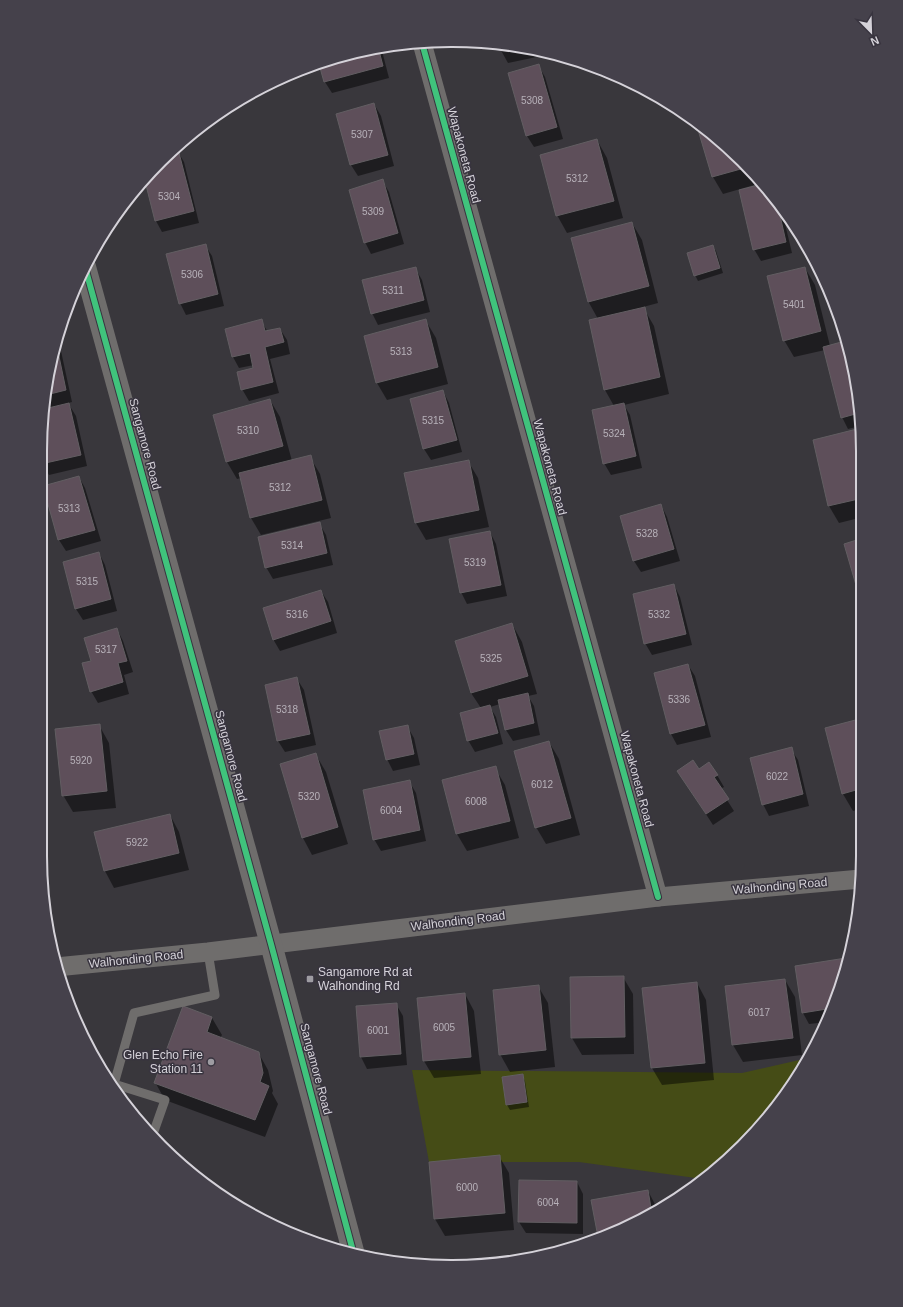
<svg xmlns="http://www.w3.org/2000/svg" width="903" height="1307" font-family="Helvetica,sans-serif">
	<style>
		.green { fill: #454c16 }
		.shadow { fill: #0007 }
		.building { fill: #5e4f5a; stroke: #625e62 }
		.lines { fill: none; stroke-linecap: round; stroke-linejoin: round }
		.service { stroke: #6f6d6c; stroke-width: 9 }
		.minor { stroke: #6f6d6c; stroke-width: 19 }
		.tertiary { stroke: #6f6d6c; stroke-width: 22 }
		.cycleway-casing { stroke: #38343f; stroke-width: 8 }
		.cycleway { stroke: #40c37c; stroke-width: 6 }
		.poi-dot { fill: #9e9ca2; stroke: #38343f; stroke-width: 1.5 }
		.labels { text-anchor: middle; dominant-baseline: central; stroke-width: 3; stroke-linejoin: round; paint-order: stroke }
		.number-label { font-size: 10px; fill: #b7b1b9 }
		.street-label { font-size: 12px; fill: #d5d2d9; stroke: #38343f }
		.poi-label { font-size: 12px; fill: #d5d2d9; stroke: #38343f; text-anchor: start }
		.rim { fill: none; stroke: #d5d2d9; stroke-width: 2 }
	</style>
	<rect width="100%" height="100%" fill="#39373c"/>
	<polygon class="green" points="808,1058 794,1084 742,1147 703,1179 579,1162 429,1162 412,1070 742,1073"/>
	<g class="shadow">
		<polygon points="498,45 532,48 551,54 508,63"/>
		<polygon points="381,47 389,78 332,93 325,82 320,63 371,48"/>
		<polygon points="538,65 545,77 563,139 534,147 527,136 509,74"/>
		<polygon points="374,104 381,116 394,166 358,176 351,165 337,115"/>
		<polygon points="698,124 743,161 761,183 723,194 713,177"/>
		<polygon points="597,140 607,158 623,218 567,233 557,215"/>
		<polygon points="177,150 184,162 199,223 162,232 156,221 145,180 161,160 171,152"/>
		<polygon points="382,180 389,192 404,244 371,254 365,242"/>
		<polygon points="763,185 781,207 792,253 761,261 754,249"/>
		<polygon points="632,223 642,240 658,303 643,307 654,326 669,394 624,405 630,415 642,468 611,475 604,463 614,406 605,390 598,319 588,301"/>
		<polygon points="205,245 212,256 224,306 186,315 180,303"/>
		<polygon points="713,246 716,251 723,273 698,281 695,275"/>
		<polygon points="415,268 422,280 430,312 378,325 372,313"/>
		<polygon points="805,268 815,285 830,346 845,342 855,371 860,426 848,429 842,417 825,350 794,357 784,340"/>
		<polygon points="261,321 268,332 280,329 287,340 290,354 270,359 279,393 249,401 242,389 255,369 254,365 239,368 233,357"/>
		<polygon points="426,321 436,338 448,384 387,400 377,383 365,337"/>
		<polygon points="56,342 61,351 72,402 68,403 76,416 87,466 49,475 42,463 40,452 48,371"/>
		<polygon points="443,391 449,403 462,452 431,460 424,449"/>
		<polygon points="270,400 280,417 292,461 310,457 320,474 331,518 261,535 251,518 241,478 237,479 227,462 214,415"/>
		<polygon points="861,429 863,452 863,517 839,523 829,506"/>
		<polygon points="468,461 478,478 489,527 426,540 416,523"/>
		<polygon points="79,477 85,488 101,541 66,551 59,540"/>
		<polygon points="661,505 667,517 680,561 641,572 634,561 621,517"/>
		<polygon points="319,523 326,535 333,565 273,579 266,567"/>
		<polygon points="490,532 496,544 507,596 467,604 461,592"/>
		<polygon points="863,540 863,599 859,591"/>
		<polygon points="99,553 105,565 117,611 83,620 76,609"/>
		<polygon points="674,585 680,597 692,645 652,655 645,643"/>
		<polygon points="321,591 328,602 337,633 280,651 273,639"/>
		<polygon points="512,624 522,642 537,694 528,696 534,706 540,735 513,741 506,730 500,704 490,707 496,717 503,744 475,752 468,740 481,708 471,693"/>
		<polygon points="117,629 123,641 133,672 124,675 129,694 98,703 91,691 92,661"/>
		<polygon points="688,665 695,676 711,737 677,745 671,734 655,674"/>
		<polygon points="297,679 304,690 316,745 285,752 278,741 266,686"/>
		<polygon points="863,719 863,808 853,811 843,794"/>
		<polygon points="99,725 109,743 116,808 73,812 63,795"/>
		<polygon points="407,726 414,738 420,765 393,771 387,759"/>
		<polygon points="549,742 559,759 580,835 546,844 536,827"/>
		<polygon points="791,749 798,760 809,806 769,816 763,804"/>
		<polygon points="316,755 326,772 348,844 312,855 303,838"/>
		<polygon points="495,768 505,785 519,838 467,851 457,834 444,781"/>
		<polygon points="678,771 698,771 717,775 724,787 720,789 734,811 713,825"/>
		<polygon points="409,781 416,793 426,841 381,851 374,839"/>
		<polygon points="170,815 179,832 189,870 114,888 105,871"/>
		<polygon points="846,959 847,962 832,1013 827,1022 809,1024 803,1013"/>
		<polygon points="623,977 633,994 634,1054 582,1055 572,1038"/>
		<polygon points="785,980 795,997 802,1055 743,1062 733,1045"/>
		<polygon points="697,983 706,1000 714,1080 662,1085 652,1068 644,988"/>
		<polygon points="538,986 548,1003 555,1067 510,1072 500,1054"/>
		<polygon points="465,994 474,1011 481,1074 434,1078 424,1061 418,999"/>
		<polygon points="396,1004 403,1016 407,1065 367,1069 361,1057 357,1007"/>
		<polygon points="212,1018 222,1035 220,1038 258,1052 268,1070 273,1091 272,1093 278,1104 265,1137 165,1100 155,1082"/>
		<polygon points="522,1075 525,1081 529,1107 510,1110 507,1105"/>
		<polygon points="499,1156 509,1173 514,1230 445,1236 435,1219"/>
		<polygon points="577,1182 583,1194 583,1234 526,1233 519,1222"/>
		<polygon points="648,1191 658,1210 634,1224 599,1236"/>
	</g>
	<g class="building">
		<polygon points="378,47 383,66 324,82 319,64 371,48"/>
		<polygon points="539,64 557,127 526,136 508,73"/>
		<polygon points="374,103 388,155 350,165 336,114"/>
		<polygon points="696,123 743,161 748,167 712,177"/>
		<polygon points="597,139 614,201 556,216 540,155"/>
		<polygon points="178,149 194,211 155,221 145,181 161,160 173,151"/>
		<polygon points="383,179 398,233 364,243 349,190"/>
		<polygon points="762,184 777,202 786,242 753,250 739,190"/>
		<polygon points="632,222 649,286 588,302 571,238"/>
		<polygon points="206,244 218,294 179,304 166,254"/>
		<polygon points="713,245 720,268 694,276 687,253"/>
		<polygon points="416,267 424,300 371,314 362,280"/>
		<polygon points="805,267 821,331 783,341 767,276"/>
		<polygon points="645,307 660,377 604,390 589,320"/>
		<polygon points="262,319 265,331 280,328 284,342 265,347 273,382 241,390 237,372 253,368 250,353 232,357 225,329"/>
		<polygon points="426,319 438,367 376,383 364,336"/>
		<polygon points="845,341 855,371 859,413 841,418 823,347"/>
		<polygon points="56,342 66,390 46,395 48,371"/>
		<polygon points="443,390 457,440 423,449 410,399"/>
		<polygon points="270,399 283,446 226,462 213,415"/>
		<polygon points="69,403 81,455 41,464 40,452 44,409"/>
		<polygon points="624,403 636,456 603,464 592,410"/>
		<polygon points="861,428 863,452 863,498 828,506 813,440"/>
		<polygon points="311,455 322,500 250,518 239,473"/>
		<polygon points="469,460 479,510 415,523 404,473"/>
		<polygon points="79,476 95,530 58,540 43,486"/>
		<polygon points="661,504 674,549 633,561 620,516"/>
		<polygon points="320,522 327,553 265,568 258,537"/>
		<polygon points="490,531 501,585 460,593 449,539"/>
		<polygon points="863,538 863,590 858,592 844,544"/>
		<polygon points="99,552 111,599 75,609 63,562"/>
		<polygon points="674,584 686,634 644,644 633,594"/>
		<polygon points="321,590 331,621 273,640 263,608"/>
		<polygon points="512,623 528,676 471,693 455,641"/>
		<polygon points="117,628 127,661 118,663 123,682 90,692 82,663 91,661 84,638"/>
		<polygon points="688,664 705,725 670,734 654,673"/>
		<polygon points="297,677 310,734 277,741 265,685"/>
		<polygon points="528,693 534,723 505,730 498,700"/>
		<polygon points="490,705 498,733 467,741 460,713"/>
		<polygon points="863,718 863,788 842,794 825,728"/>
		<polygon points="100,724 107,791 62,796 55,729"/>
		<polygon points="408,725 414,754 386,760 379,731"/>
		<polygon points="549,741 571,818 535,828 514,751"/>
		<polygon points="792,747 803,794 762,805 750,758"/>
		<polygon points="316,753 338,827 302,838 280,764"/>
		<polygon points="693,760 699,769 709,762 718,775 714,777 729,799 706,814 677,771"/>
		<polygon points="496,766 510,821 456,834 442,780"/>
		<polygon points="410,780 420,830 373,840 363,790"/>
		<polygon points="170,814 179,853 104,871 94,832"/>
		<polygon points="846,958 847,963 833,1008 802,1013 795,966"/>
		<polygon points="624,976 625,1037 571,1038 570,977"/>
		<polygon points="785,979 793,1038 732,1045 725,986"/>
		<polygon points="697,982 705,1063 651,1068 642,988"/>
		<polygon points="539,985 546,1050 499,1055 493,990"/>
		<polygon points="465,993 471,1057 423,1061 417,998"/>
		<polygon points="397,1003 401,1054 360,1057 356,1006"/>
		<polygon points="183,1006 212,1017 207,1032 259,1052 263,1073 260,1082 269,1086 255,1120 154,1083"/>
		<polygon points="523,1074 527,1102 506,1105 502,1077"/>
		<polygon points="500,1155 505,1213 434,1219 429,1162"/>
		<polygon points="519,1180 577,1181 577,1223 518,1222"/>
		<polygon points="648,1190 652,1214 634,1224 598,1237 591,1200"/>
	</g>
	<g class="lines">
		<polyline class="service" points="153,1134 165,1100 114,1084 134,1013 215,995 208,952"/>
		<g class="minor">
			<polyline points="422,43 658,897"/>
			<polyline points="56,967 208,952 658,897 861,879"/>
		</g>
		<polyline class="tertiary" points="85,267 271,944 353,1251"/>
		<defs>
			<g id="cycleway">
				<polyline points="422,43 658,897"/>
				<polyline points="85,267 271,944 353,1251"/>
			</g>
		</defs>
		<use href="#cycleway" class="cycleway-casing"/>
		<use href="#cycleway" class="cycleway"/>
	</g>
	<g class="poi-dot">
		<rect x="306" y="975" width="8" height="8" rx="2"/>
		<circle cx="211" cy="1062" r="4"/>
	</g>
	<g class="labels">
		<g class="number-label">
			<text x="532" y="100">5308</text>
			<text x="362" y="134">5307</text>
			<text x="577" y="178">5312</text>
			<text x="169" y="196">5304</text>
			<text x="373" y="211">5309</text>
			<text x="192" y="274">5306</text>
			<text x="393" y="290">5311</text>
			<text x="794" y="304">5401</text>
			<text x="401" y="351">5313</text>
			<text x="433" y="420">5315</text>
			<text x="248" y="430">5310</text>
			<text x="614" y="433">5324</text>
			<text x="280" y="487">5312</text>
			<text x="69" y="508">5313</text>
			<text x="647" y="533">5328</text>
			<text x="292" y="545">5314</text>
			<text x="475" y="562">5319</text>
			<text x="87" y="581">5315</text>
			<text x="297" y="614">5316</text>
			<text x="659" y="614">5332</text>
			<text x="106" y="649">5317</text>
			<text x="491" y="658">5325</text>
			<text x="679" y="699">5336</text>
			<text x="287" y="709">5318</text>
			<text x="81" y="760">5920</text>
			<text x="777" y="776">6022</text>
			<text x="542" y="784">6012</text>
			<text x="309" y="796">5320</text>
			<text x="476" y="801">6008</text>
			<text x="391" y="810">6004</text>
			<text x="137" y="842">5922</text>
			<text x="759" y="1012">6017</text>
			<text x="444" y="1027">6005</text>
			<text x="378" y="1030">6001</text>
			<text x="467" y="1187">6000</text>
			<text x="548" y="1202">6004</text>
		</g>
		<g class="street-label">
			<text transform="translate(464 155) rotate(75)">Wapakoneta Road</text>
			<text transform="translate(145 444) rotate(75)">Sangamore Road</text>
			<text transform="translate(550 467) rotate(75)">Wapakoneta Road</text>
			<text transform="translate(231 756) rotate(75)">Sangamore Road</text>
			<text transform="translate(637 779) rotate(75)">Wapakoneta Road</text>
			<text transform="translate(780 886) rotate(-5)">Walhonding Road</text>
			<text transform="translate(458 921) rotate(-7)">Walhonding Road</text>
			<text transform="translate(136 959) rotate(-6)">Walhonding Road</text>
			<text transform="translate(316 1069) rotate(75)">Sangamore Road</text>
		</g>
		<g class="poi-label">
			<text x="318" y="972">Sangamore Rd at<tspan x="318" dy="14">Walhonding Rd</tspan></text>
			<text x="203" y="1055" text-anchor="end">Glen Echo Fire<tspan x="203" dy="14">Station 11</tspan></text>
		</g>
	</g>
	<path d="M0 0H903V1307H0ZM451 47H452A404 404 0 0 1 856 451V856A404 404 0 0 1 452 1260H451A404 404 0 0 1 47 856V451A404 404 0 0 1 451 47Z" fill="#45414b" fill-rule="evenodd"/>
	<path class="rim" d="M451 47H452A404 404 0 0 1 856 451V856A404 404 0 0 1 452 1260H451A404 404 0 0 1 47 856V451A404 404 0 0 1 451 47Z"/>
	<g transform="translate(871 32) rotate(157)" stroke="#38343f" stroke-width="3" paint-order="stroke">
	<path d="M0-3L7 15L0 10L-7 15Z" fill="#d5d2d9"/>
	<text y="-6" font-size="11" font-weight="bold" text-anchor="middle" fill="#d5d2d9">N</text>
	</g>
</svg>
